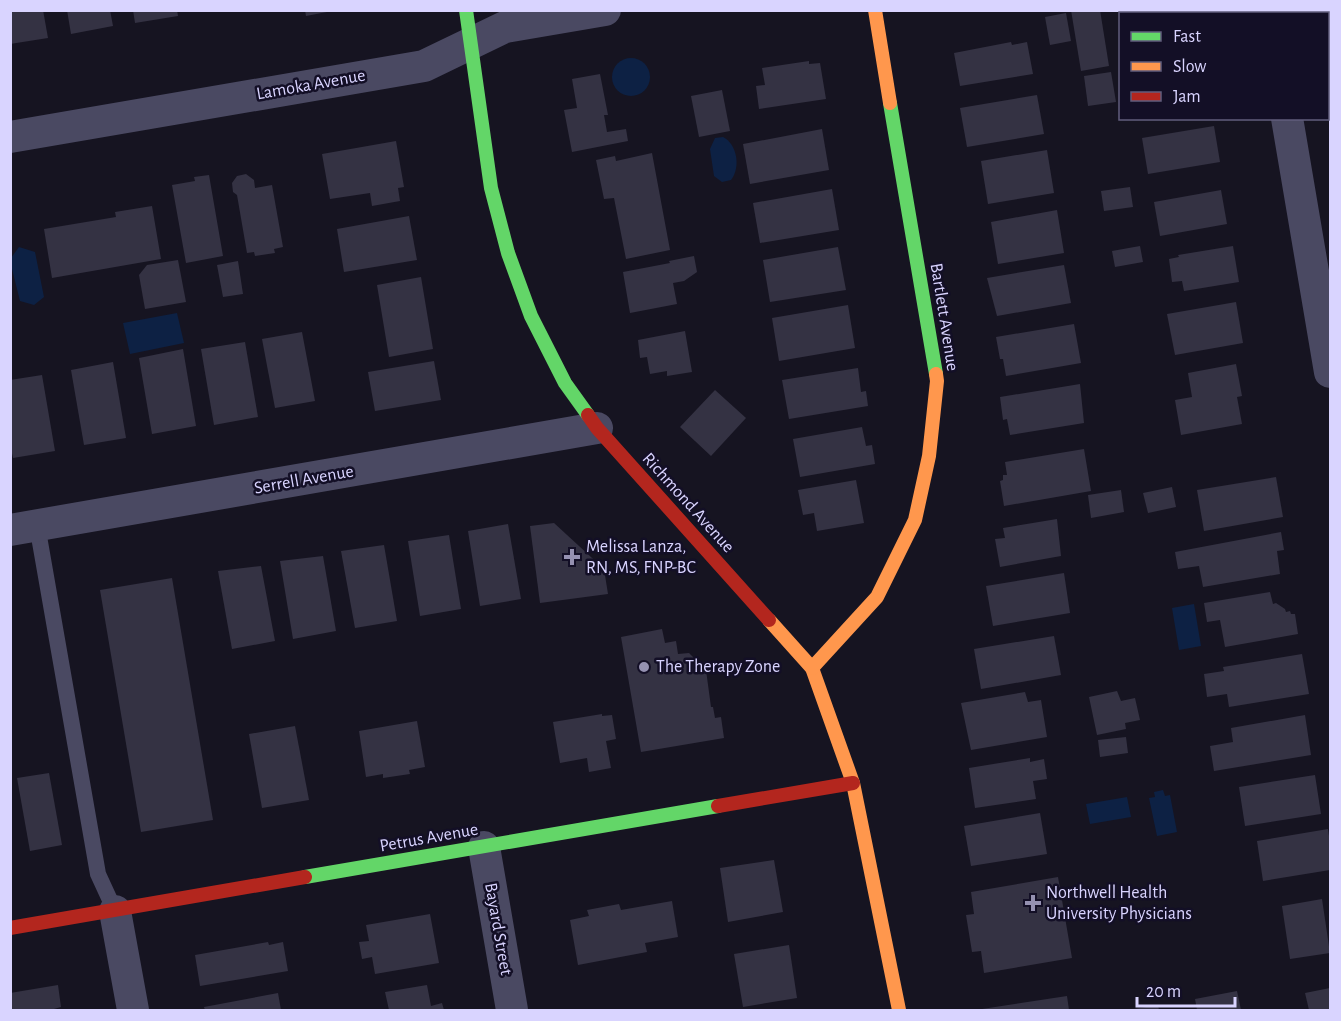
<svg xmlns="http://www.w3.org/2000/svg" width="1341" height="1021" font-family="'Alegreya Sans',sans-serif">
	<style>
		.water { fill: #0d2144 }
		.building { fill: #343243 }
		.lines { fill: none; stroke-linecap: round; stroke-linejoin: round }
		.lane { stroke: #4a4962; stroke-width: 16 }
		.street { stroke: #4a4962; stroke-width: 32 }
		.fast { stroke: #63d668; stroke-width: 14 }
		.slow { stroke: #ff974d; stroke-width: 14 }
		.jam { stroke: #b3261e; stroke-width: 14 }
		.poi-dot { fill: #9591b1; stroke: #130f26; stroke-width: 2 }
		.labels { text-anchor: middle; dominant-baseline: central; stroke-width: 5; stroke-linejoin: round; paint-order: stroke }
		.street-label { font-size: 18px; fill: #d9d4ff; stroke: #130f26 }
		.poi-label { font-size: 18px; fill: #d9d4ff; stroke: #130f26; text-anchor: start }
	</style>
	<rect width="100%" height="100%" fill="#161421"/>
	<g class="water">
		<circle cx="631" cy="77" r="19"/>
		<path d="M723,137c14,7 18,30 8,43l-9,2 -8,-6 -4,-27 5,-11z"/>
		<polygon points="19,247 35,252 44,297 34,305 20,301 10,261 11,258"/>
		<polygon points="177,313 184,343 130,354 123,323"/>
		<polygon points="1194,604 1201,646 1179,650 1172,608"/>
		<polygon points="1163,790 1165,796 1170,795 1177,832 1157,836 1149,798 1155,797 1154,792"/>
		<polygon points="1127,797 1131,817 1090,824 1086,804"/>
	</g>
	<g class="building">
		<polygon points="10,10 43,10 48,38 10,44"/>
		<polygon points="67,10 110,10 113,26 71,34"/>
		<polygon points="133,10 177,10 178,16 135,23"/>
		<polygon points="305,10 327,10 327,12 306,16"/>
		<polygon points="1071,10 1100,10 1109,66 1081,71"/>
		<polygon points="1148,10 1194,10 1194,14 1138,14"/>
		<polygon points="1066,13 1071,41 1050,45 1045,17"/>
		<polygon points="1011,42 1012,45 1027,42 1033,74 960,86 954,53"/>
		<polygon points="809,61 809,64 820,63 826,99 759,109 756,86 765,85 762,68"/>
		<polygon points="1111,72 1116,102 1088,106 1084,76"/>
		<polygon points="600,74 608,115 604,115 607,132 626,129 628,141 572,152 564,110 577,108 572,79"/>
		<polygon points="722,90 730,131 699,137 691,96"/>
		<polygon points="1037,95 1044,134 967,147 960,108"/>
		<polygon points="1214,126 1220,162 1148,174 1142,138"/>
		<polygon points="822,129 829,170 750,184 743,144"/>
		<polygon points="396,141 404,187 398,188 400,201 372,206 370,193 330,199 322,154"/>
		<polygon points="1047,150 1054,193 988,204 981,161"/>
		<polygon points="652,153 670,250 626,259 614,198 604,199 596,160 615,156 616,161"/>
		<polygon points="246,174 254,180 255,188 272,185 283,247 274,249 275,253 255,256 254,252 247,253 237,195 233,192 232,183 237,176"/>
		<polygon points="209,175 223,256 186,263 172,185 195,181 194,177"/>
		<polygon points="1130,187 1133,207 1104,211 1101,191"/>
		<polygon points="832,189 839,230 760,243 753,203"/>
		<polygon points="1221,190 1227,224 1160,236 1154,202"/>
		<polygon points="152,206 161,259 52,278 44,229 116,217 115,212"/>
		<polygon points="1057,210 1064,253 998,264 991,222"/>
		<polygon points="409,216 417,260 344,272 337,229"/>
		<polygon points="1140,246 1143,262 1115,267 1112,251"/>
		<polygon points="1233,246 1239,282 1184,291 1182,281 1172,282 1169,259 1179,257 1178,255"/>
		<polygon points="838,247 846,290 770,302 763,260"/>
		<polygon points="694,256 697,272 684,281 673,283 677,304 630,313 623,272 670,263 669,261"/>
		<polygon points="178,260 186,302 145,309 139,275 147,265"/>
		<polygon points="238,261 243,294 223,297 217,265"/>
		<polygon points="1064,265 1071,303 997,316 987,278"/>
		<polygon points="421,277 433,349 389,357 377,285"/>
		<polygon points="1236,302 1243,343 1175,355 1167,314"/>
		<polygon points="848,305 855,348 779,361 772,318"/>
		<polygon points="1074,324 1081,363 1006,376 1003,359 1000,359 996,337"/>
		<polygon points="685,331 692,372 667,376 667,371 650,374 647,357 640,358 638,340"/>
		<polygon points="302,332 315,401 275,408 262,339"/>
		<polygon points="245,342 258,417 214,425 201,349"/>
		<polygon points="183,349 196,426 152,434 139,358"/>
		<polygon points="434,361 441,400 375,411 368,372"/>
		<polygon points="113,362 126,438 84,445 71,370"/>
		<polygon points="1236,364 1242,396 1237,397 1242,424 1181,435 1175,400 1192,397 1188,373"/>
		<polygon points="858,368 861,392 866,391 868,406 789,419 782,380"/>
		<polygon points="42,375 55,451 13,458 10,444 10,380"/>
		<polygon points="1080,384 1084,423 1010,435 1007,419 1003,420 1000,397"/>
		<polygon points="715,390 746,418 711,456 680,427"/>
		<polygon points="862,427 866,446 872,445 875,464 800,477 793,439"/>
		<polygon points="1084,449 1091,491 1004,506 1000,481 1003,480 1003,475 1007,475 1005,462"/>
		<polygon points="1276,477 1283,517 1204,531 1197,490"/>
		<polygon points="856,480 864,523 817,531 814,513 803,515 798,490"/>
		<polygon points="1172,487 1176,507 1148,513 1143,493"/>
		<polygon points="1121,490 1124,512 1091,518 1088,495"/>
		<polygon points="1057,519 1061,556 1000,567 995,539 1005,538 1003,528"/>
		<polygon points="554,523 604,569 608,594 540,603 530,526"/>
		<polygon points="508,524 521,599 480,606 468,531"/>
		<polygon points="1281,532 1284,550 1277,551 1280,574 1203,587 1199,566 1178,569 1175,552"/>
		<polygon points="449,535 461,609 420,616 408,541"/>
		<polygon points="384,545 397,621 355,628 341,551"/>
		<polygon points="323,556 336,631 293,639 280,561"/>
		<polygon points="261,566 275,641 232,649 218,571"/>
		<polygon points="1064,573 1070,613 993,626 986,586"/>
		<polygon points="172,578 213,820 141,832 100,590"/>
		<polygon points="1270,592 1273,604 1276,603 1285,609 1286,612 1290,611 1291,614 1295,614 1298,634 1225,647 1220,620 1207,622 1204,603"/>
		<polygon points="662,629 665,643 676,641 678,654 689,653 700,664 701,671 706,670 711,707 713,707 715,718 721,717 724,738 641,752 621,637"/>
		<polygon points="1054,636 1061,675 981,689 974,649"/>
		<polygon points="1302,654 1309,694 1229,707 1227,694 1207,697 1204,674 1224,671 1223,667"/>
		<polygon points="1117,691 1121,701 1135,698 1140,720 1125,723 1126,729 1097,735 1089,697"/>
		<polygon points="1025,692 1028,702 1041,700 1047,737 971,750 961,703"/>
		<polygon points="602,714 602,716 612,715 616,739 606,741 611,768 589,772 587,758 560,763 553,722"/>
		<polygon points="1305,715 1311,755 1214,771 1210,746 1233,742 1231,728"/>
		<polygon points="417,721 425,767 409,770 410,774 383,778 383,774 366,777 359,731"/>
		<polygon points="295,726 309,800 262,808 249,734"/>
		<polygon points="1126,737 1128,753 1100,757 1098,740"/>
		<polygon points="1030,758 1030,762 1044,759 1047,779 1033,781 1036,799 975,808 969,768"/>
		<polygon points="49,773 62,845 30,851 17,778"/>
		<polygon points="1315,775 1321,814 1245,826 1239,787"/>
		<polygon points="1040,813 1047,854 971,866 964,826"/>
		<polygon points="1328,829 1330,843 1330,870 1263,881 1257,841"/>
		<polygon points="774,860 783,912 728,922 720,868"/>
		<polygon points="1058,877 1072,958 984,973 981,951 972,952 966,915 974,914 971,892"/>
		<polygon points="1322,899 1330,953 1290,959 1282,906"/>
		<polygon points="672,901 678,937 645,943 647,952 578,965 570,920 589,916 587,910 619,904 621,910"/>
		<polygon points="430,914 439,963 375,974 372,957 362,959 359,942 369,941 366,925"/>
		<polygon points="268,942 269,945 283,942 288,971 200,986 195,955"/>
		<polygon points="789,945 797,998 743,1007 734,954"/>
		<polygon points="58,985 61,1007 54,1009 54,1010 10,1010 10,993"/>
		<polygon points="427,985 431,1006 442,1003 444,1010 389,1010 385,992"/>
		<polygon points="1330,988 1330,1010 1309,1010 1305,993"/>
		<polygon points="1237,991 1241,1010 1197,1010 1195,999"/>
		<polygon points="278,993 281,1010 205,1010 204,1007"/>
		<polygon points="1067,996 1069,1010 982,1010 982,1009"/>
		<polygon points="1158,1005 1159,1010 1134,1010 1134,1009"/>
	</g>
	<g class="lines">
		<polyline class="lane" points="37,525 98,874 115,911"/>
		<g class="street">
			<polyline points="1269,10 1270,14"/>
			<polyline points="1287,118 1330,372"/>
			<polyline points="10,137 424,66 505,27 605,10"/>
			<polyline points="10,530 597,428"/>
			<polyline points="484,847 512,1010"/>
			<polyline points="115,911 133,1010"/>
		</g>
		<g class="fast">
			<polyline points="466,10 491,188 508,253 531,316 565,383 588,415"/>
			<polyline points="890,103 936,374"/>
			<polyline points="305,877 718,806"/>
		</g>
		<g class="slow">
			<polyline points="875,10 890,103"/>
			<polyline points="769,620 812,668 853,783 899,1010"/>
			<polyline points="812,668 877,597 915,520 929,456 937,381 936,374"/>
		</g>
		<g class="jam">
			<polyline points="588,415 597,428 769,620"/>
			<polyline points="718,806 853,783"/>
			<polyline points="10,928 305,877"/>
		</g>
	</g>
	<g class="poi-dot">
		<path d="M569 548h6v6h6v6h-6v6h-6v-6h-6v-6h6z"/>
		<circle cx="644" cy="667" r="6"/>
		<path d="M1030 894h6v6h6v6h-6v6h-6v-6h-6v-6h6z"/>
	</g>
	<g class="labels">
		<g class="street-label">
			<text transform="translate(311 85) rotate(-10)">Lamoka Avenue</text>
			<text transform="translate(944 317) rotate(81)">Bartlett Avenue</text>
			<text transform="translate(304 480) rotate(-10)">Serrell Avenue</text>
			<text transform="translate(688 503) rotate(48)">Richmond Avenue</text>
			<text transform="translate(429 838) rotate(-10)">Petrus Avenue</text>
			<text transform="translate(498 929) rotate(80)">Bayard Street</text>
		</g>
		<g class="poi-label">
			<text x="586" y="547">Melissa Lanza,<tspan x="586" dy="21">RN, MS, FNP-BC</tspan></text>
			<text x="656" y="667">The Therapy Zone</text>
			<text x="1046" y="893">Northwell Health<tspan x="1046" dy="21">University Physicians</tspan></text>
		</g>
	</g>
	<rect width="1341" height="1021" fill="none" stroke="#d9d4ff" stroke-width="24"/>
	<rect x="1119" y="12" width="210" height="108" fill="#130f26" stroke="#625e7d" stroke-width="1.5"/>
	<rect x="1131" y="32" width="30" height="9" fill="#63d668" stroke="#625e7d" stroke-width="1.5"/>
	<text x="1173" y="42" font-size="18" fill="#d9d4ff">Fast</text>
	<rect x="1131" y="62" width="30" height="9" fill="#ff974d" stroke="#625e7d" stroke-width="1.5"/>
	<text x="1173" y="72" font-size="18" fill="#d9d4ff">Slow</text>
	<rect x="1131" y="92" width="30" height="9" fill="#b3261e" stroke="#625e7d" stroke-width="1.5"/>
	<text x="1173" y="102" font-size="18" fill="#d9d4ff">Jam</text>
	<path d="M1137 997v9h98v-9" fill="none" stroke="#d9d4ff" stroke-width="3"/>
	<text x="1146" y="997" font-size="18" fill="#d9d4ff" stroke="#130f26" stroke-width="4.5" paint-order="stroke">20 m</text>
</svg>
